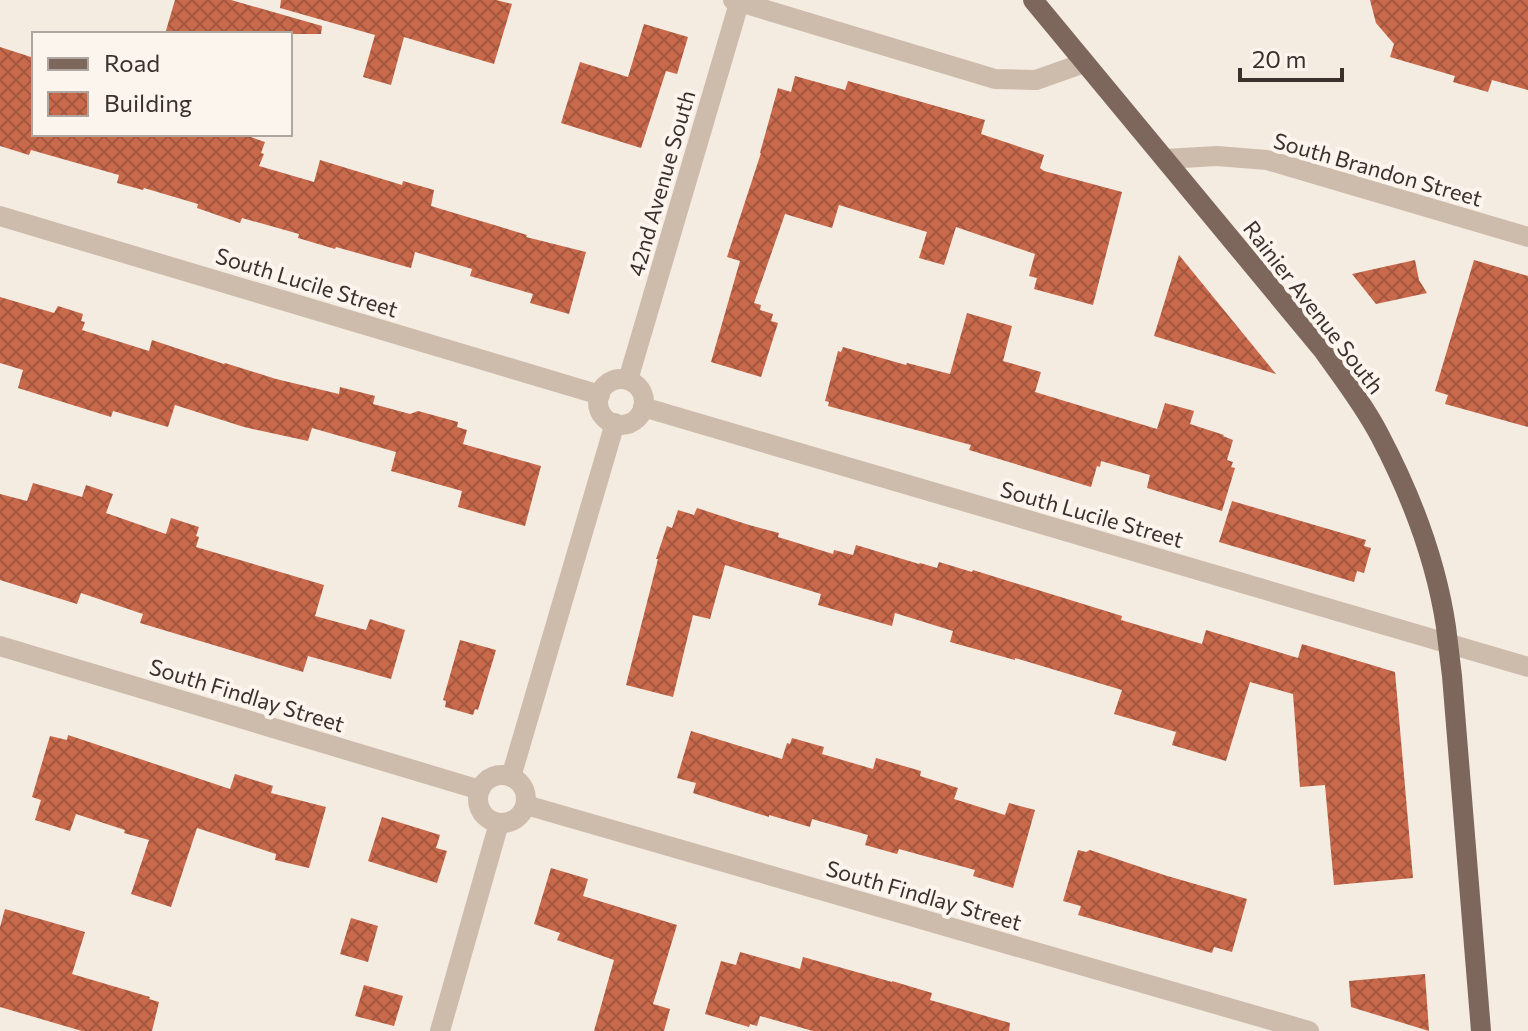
<svg xmlns="http://www.w3.org/2000/svg" width="1528" height="1031" font-family="Commissioner,sans-serif">
	<style>
		.building { fill: url(#building-cross-hatch) }
		.lines { fill: none; stroke-linecap: round; stroke-linejoin: round }
		.minor { stroke: #cdbbac; stroke-width: 20 }
		.major { stroke: #7d675c; stroke-width: 20 }
		.labels { text-anchor: middle; dominant-baseline: central; stroke-width: 8; stroke-linejoin: round; paint-order: stroke }
		.street-label { font-size: 22px; fill: #3b302b; stroke: #fbf5ee }
	</style>
	<defs>
		<pattern id="building-cross-hatch" width="8" height="8" patternUnits="userSpaceOnUse" patternTransform="scale(2)"><rect width="8" height="8" fill="#c8694b"/><path d="M0 0l8 8M0 8l8-8" fill="none" stroke="#a4573f"/></pattern>
	</defs>
	<rect width="100%" height="100%" fill="#f4ebe1"/>
	<g class="building">
		<polygon points="175,0 231,0 322,26 321,34 165,34"/>
		<polygon points="281,0 496,0 512,4 494,64 404,37 391,85 363,77 375,35 280,8"/>
		<polygon points="1370,0 1528,0 1528,90 1492,80 1488,92 1453,82 1455,76 1390,57 1394,44 1376,23"/>
		<polygon points="644,24 688,37 677,74 666,71 641,148 561,123 580,62 628,77"/>
		<polygon points="0,47 34,58 34,134 242,134 265,142 261,153 264,154 259,166 314,182 320,160 402,185 403,181 434,190 431,206 527,235 526,237 586,252 569,314 530,303 533,294 470,276 472,269 415,252 411,268 336,247 335,249 298,238 299,234 242,218 240,223 197,208 198,204 144,188 143,190 117,183 119,175 31,150 29,155 0,146"/>
		<polygon points="795,76 845,90 848,81 985,120 981,134 1044,155 1040,168 1044,171 1122,192 1093,305 1034,289 1037,278 1029,276 1035,254 956,227 944,265 919,258 927,232 839,205 832,228 785,214 754,303 761,305 760,310 773,314 771,321 778,323 761,377 711,362 740,261 727,257 761,153 760,153 778,88 791,92"/>
		<polygon points="1179,255 1276,374 1154,336"/>
		<polygon points="1415,260 1419,280 1427,293 1376,304 1352,274"/>
		<polygon points="1474,260 1528,276 1528,427 1445,404 1448,395 1435,391"/>
		<polygon points="0,297 54,313 58,306 83,314 81,321 85,322 82,330 149,351 152,340 224,364 225,363 276,379 339,394 340,387 375,396 373,404 410,414 418,411 458,422 457,427 467,430 463,444 541,466 525,526 458,507 462,491 391,471 396,452 312,428 308,441 244,427 175,405 168,427 113,411 111,417 18,388 23,370 0,363"/>
		<polygon points="967,313 1012,326 1003,361 1041,372 1035,392 1157,429 1165,403 1194,411 1190,424 1224,435 1223,436 1233,440 1227,460 1233,462 1231,467 1235,468 1222,511 1147,488 1150,475 1101,461 1100,467 1097,466 1091,487 969,450 971,445 828,406 829,402 825,401 838,351 841,352 843,347 906,365 907,363 950,374"/>
		<polygon points="33,483 82,497 86,485 113,494 106,513 166,534 171,518 199,527 196,536 199,537 196,547 324,585 315,616 366,630 370,619 405,630 391,679 308,656 303,672 140,623 143,614 81,593 77,604 0,580 0,494 27,501"/>
		<polygon points="1232,501 1366,540 1364,546 1371,548 1364,573 1357,571 1354,582 1219,542"/>
		<polygon points="697,508 749,525 779,533 778,537 833,554 834,550 853,555 856,545 919,564 920,563 937,568 939,562 972,572 973,570 1122,616 1121,620 1202,644 1206,630 1298,658 1302,644 1395,672 1413,878 1334,885 1325,785 1300,787 1293,694 1250,682 1226,761 1172,745 1176,732 1114,714 1122,690 1015,658 1015,660 950,642 953,631 895,613 892,626 818,605 821,594 725,565 710,619 693,615 673,697 626,685 658,559 656,559 667,526 672,528 678,510 694,515"/>
		<polygon points="460,640 496,650 478,710 475,709 473,715 445,707 446,701 443,700"/>
		<polygon points="691,731 782,759 787,743 790,744 792,738 824,747 822,754 873,769 876,758 921,771 920,776 958,788 954,799 1005,815 1009,803 1035,810 1013,888 973,876 975,870 899,849 897,854 865,845 868,835 812,819 810,827 769,815 769,817 693,793 696,783 677,778"/>
		<polygon points="68,735 230,789 235,774 273,786 271,793 326,807 309,868 275,860 276,854 197,828 171,907 131,894 149,840 124,833 125,830 76,814 70,831 35,820 41,800 32,797 50,736 67,740"/>
		<polygon points="382,817 440,835 436,848 447,851 437,883 368,861"/>
		<polygon points="1078,850 1086,852 1090,850 1164,875 1247,899 1232,952 1214,947 1212,953 1078,915 1081,906 1063,901"/>
		<polygon points="551,868 588,879 583,896 677,925 653,1004 670,1009 664,1031 594,1031 614,960 557,940 560,933 534,924"/>
		<polygon points="5,909 85,932 72,974 150,997 149,999 159,1002 152,1031 82,1031 0,1007 0,927"/>
		<polygon points="351,918 378,926 368,962 340,954"/>
		<polygon points="740,952 800,969 803,957 892,982 892,981 932,993 930,1000 1010,1023 1009,1031 813,1031 760,1016 757,1026 750,1024 749,1027 705,1014 721,961 736,965"/>
		<polygon points="1425,974 1429,1031 1351,1007 1349,981"/>
		<polygon points="364,985 403,996 394,1026 355,1016"/>
	</g>
	<g class="lines">
		<g class="minor">
			<polyline points="733,0 995,79 1036,80 1084,63"/>
			<polyline points="1165,159 1217,156 1267,160 1528,237"/>
			<polyline points="0,216 600,395"/>
			<circle cx="621" cy="402" r="23"/>
			<polyline points="628,380 740,0"/>
			<polyline points="643,407 1528,667"/>
			<polyline points="0,646 480,790"/>
			<circle cx="502" cy="799" r="24"/>
			<polyline points="511,777 615,423"/>
			<polyline points="526,805 1309,1031"/>
			<polyline points="440,1031 499,823"/>
		</g>
		<path class="major" d="M1033,0l289,349c20,28 42,56 58,87 31,59 56,124 66,191 2,16 4,32 6,49l29,355"/>
	</g>
	<g class="labels">
		<g class="street-label">
			<text transform="translate(1378 169) rotate(16)">South Brandon Street</text>
			<text transform="translate(661 183) rotate(-74)">42nd Avenue South</text>
			<text transform="translate(307 282) rotate(17)">South Lucile Street</text>
			<text transform="translate(1314 307) rotate(52)">Rainier Avenue South</text>
			<text transform="translate(1092 514) rotate(16)">South Lucile Street</text>
			<text transform="translate(247 695) rotate(17)">South Findlay Street</text>
			<text transform="translate(924 895) rotate(16)">South Findlay Street</text>
		</g>
	</g>
	<rect x="32" y="32" width="260" height="104" fill="#fbf5ee" stroke="#aea6a0" stroke-width="2"/>
	<rect x="48" y="58" width="40" height="12" fill="#7d675c" stroke="#aea6a0" stroke-width="2"/>
	<text x="104" y="72" font-size="24" fill="#3b302b">Road</text>
	<rect x="48" y="92" width="40" height="24" fill="url(#building-cross-hatch)" stroke="#aea6a0" stroke-width="2"/>
	<text x="104" y="112" font-size="24" fill="#3b302b">Building</text>
	<path d="M1240 68v12h102v-12" fill="none" stroke="#3b302b" stroke-width="4"/>
	<text x="1252" y="68" font-size="24" fill="#3b302b" stroke="#fbf5ee" stroke-width="6" paint-order="stroke">20 m</text>
</svg>
